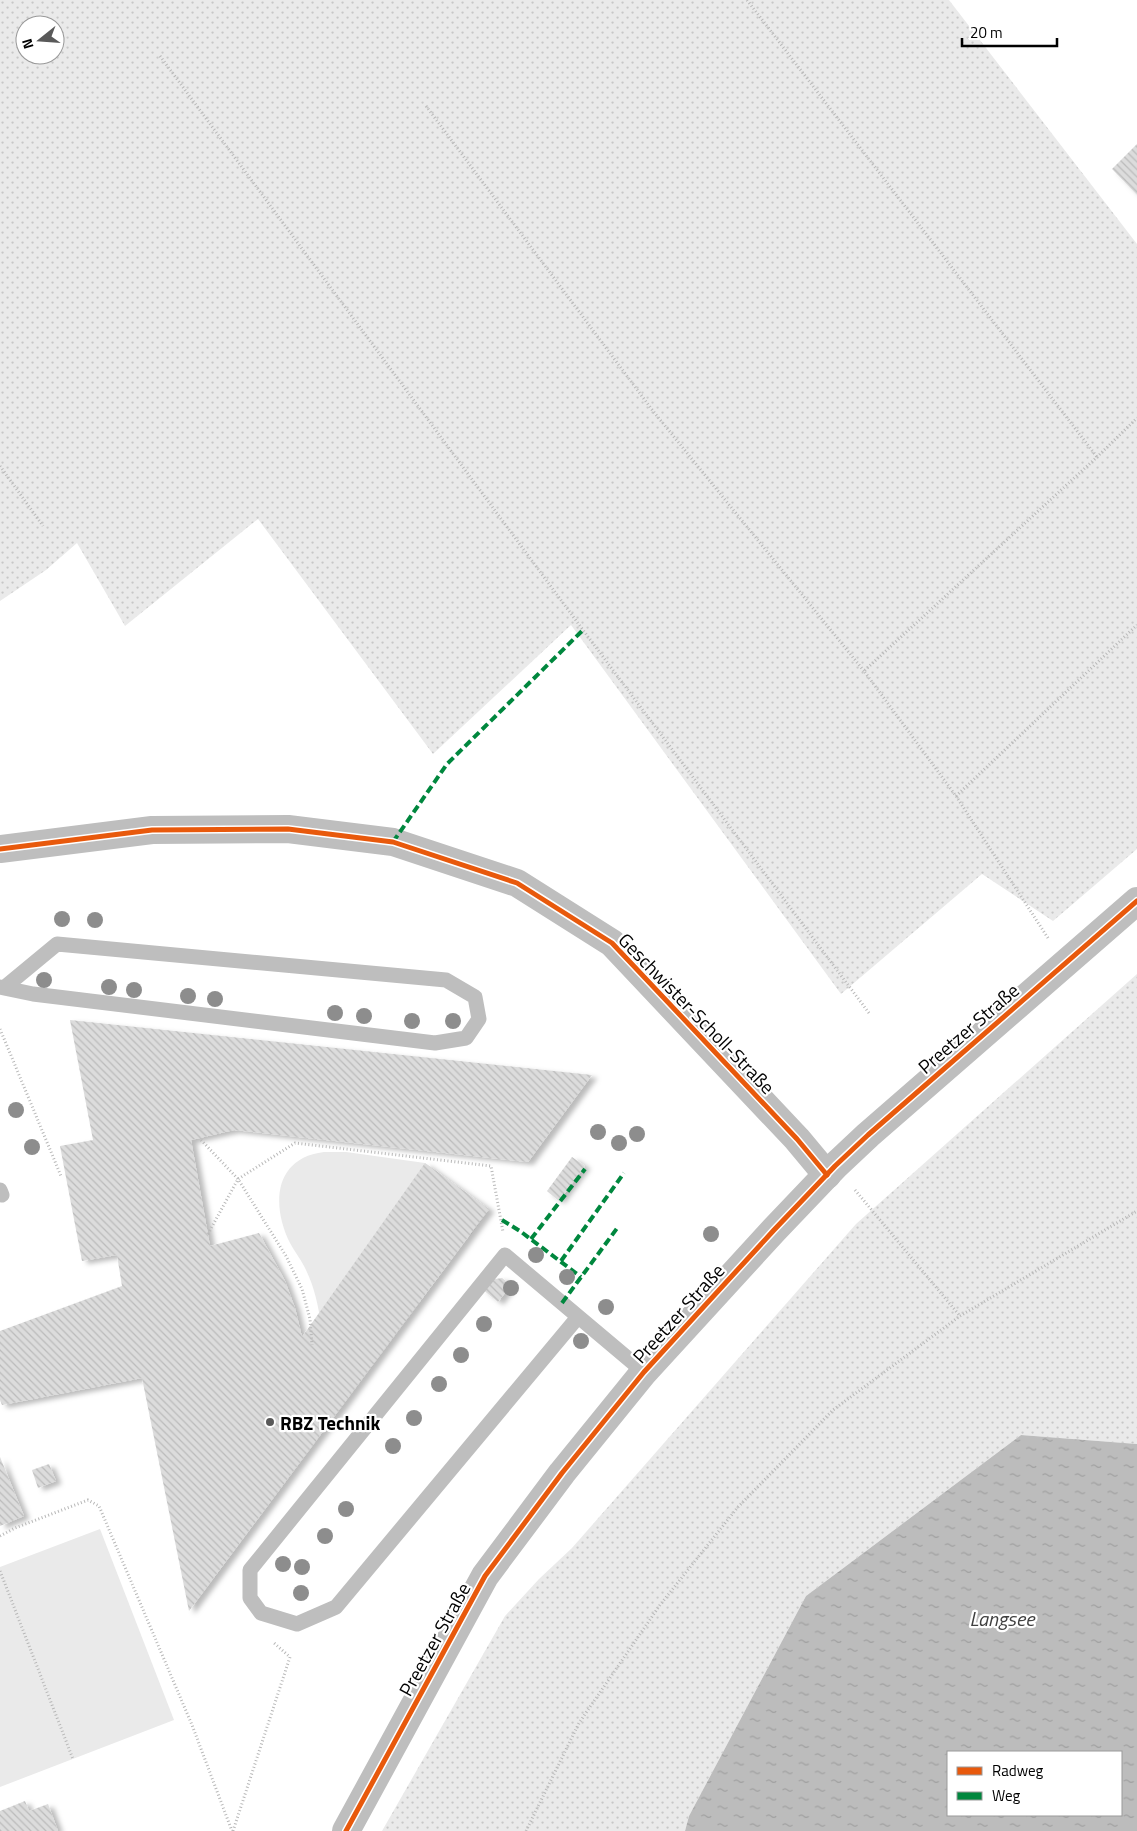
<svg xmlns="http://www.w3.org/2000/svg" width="1137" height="1831" font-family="'Titillium Web',sans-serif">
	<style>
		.grass { fill: #eaeaea }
		.park { fill: url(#park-dots); fill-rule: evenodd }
		.water { fill: url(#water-ripples); fill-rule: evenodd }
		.building { fill: url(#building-back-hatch); filter: url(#shadow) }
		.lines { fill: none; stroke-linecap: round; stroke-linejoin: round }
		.path { stroke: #b8b8b8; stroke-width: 3; stroke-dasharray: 1 2.5; stroke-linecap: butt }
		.service { stroke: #bebebe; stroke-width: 15 }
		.minor { stroke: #bebebe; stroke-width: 28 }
		.tertiary { stroke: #bebebe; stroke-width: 28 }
		.quiet { stroke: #00873e; stroke-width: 4; stroke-dasharray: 8 4; stroke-linecap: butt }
		.cycleway-casing { stroke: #fff; stroke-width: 8 }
		.cycleway { stroke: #e8590c; stroke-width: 5 }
		.tree { fill: #8d8d8d }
		.poi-dot { fill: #595959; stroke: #fff; stroke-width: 2 }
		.labels { text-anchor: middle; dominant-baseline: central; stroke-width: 4.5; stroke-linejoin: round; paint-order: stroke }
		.street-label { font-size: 19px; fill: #000; stroke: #fff }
		.poi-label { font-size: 19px; font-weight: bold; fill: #000; stroke: #fff; text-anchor: start }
		.water-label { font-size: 20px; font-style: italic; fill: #404040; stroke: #fff }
	</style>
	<defs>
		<pattern id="park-dots" width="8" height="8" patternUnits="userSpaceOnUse" patternTransform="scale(1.25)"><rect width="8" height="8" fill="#eaeaea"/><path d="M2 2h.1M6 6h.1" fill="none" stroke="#c7c7c7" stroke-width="1.8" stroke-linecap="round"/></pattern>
		<pattern id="water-ripples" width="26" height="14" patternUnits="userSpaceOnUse" patternTransform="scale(1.25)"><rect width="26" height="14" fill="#bcbcbc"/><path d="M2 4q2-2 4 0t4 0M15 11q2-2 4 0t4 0" fill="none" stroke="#a0a0a0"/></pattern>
		<pattern id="building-back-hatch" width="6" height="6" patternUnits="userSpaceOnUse" patternTransform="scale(1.25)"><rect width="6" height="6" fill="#dcdcdc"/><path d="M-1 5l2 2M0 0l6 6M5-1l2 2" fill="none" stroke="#bbb"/></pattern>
		<filter id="shadow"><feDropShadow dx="5.5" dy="3" stdDeviation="2.5" flood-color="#0004"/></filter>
	</defs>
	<rect width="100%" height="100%" fill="#fff"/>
	<g class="grass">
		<path d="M324,1152h22l79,11 64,46 -19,27 -56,-42 -50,67 56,41 -158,211 59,-189c-3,-20 -7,-39 -17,-58 -4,-8 -10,-15 -14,-23 -19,-38 -16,-85 34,-91z"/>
		<polygon points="100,1529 174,1720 0,1787 0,1567"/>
	</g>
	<g class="park">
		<path d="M0,0h949l188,244v605l-84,72 -71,-47 -141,120 -270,-369 -138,129 -175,-235 -133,107 -48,-83 -31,27 -46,31zM25,25h30v30h-30z"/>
		<polygon points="1137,974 1137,1444 1021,1435 806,1596 689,1816 685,1831 382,1831 505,1616 539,1579 572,1548 856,1224"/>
	</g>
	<path class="water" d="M1021,1435l116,9v387h-452l4,-15 117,-220zM948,1752h173v63h-173z"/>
	<g class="building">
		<polygon points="1137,144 1137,195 1112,169"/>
		<polygon points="70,1020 592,1075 528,1162 234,1130 191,1140 210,1246 259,1233 285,1281 295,1308 302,1337 425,1163 489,1209 189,1611 142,1378 2,1405 0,1400 0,1331 122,1286 117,1255 82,1261 60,1146 93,1140"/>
		<polygon points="572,1157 585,1166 559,1201 547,1191"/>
		<polygon points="502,1278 511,1285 498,1302 482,1289 489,1280"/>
		<polygon points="0,1457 24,1516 0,1526"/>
		<polygon points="49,1464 56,1481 38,1488 32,1470"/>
		<polygon points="25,1801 29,1811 48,1804 58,1831 0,1831 0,1811"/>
	</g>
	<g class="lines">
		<g class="path">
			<polyline points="747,0 1097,457"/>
			<polyline points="160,56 583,630 869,1013"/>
			<polyline points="426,106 653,411 864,671"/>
			<polyline points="0,466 43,526"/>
			<polyline points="956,796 1137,625"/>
			<polyline points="1048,938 956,796 864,671 1097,457 1137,418"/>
			<polyline points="0,1029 61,1176"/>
			<polyline points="201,1140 238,1179 286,1256 302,1289 310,1319 312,1345"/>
			<polyline points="855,1190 960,1316"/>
			<polyline points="208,1234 238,1179 295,1143 491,1166 503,1232"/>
			<polyline points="0,1536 15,1528 88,1500 99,1506 192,1725 232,1831"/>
			<polyline points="0,1571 73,1759"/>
			<polyline points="233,1831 290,1657 274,1643"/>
			<polyline points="526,1831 579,1723 660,1605 738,1507 833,1410 960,1316 1137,1211"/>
		</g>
		<g class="service">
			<polyline points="0,987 33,994 435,1043 466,1038 479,1019 475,997 446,980 57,944 5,987"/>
			<polyline points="0,1190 2,1195"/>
			<polyline points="578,1317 336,1607 297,1624 261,1613 250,1598 250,1570 505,1255 644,1372"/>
		</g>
		<polyline class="minor" points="0,849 152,830 288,829 393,842 517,883 612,943 797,1139 827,1175"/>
		<polyline class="tertiary" points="346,1831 485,1576 562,1473 644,1372 774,1230 835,1166 868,1135 1137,901"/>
		<g class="quiet">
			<polyline points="393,842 447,764 583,630"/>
			<polyline points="502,1220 520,1231 581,1277"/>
			<polyline points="531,1239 585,1169"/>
			<polyline points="561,1261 624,1173"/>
			<polyline points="562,1303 618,1227"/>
		</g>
		<defs>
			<g id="cycleway">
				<polyline points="0,849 152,830 288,829 393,842 517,883 612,943 797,1139 827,1175"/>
				<polyline points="346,1831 485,1576 562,1473 644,1372 774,1230 835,1166 868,1135 1137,901"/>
			</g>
		</defs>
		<use href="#cycleway" class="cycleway-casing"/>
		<use href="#cycleway" class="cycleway"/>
	</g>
	<g class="tree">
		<circle cx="62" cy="919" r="8"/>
		<circle cx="95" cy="920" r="8"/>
		<circle cx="44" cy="980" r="8"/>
		<circle cx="109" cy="987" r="8"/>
		<circle cx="134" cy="990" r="8"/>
		<circle cx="188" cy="996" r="8"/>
		<circle cx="215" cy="999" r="8"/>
		<circle cx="335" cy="1013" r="8"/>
		<circle cx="364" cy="1016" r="8"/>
		<circle cx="412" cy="1021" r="8"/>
		<circle cx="453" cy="1021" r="8"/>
		<circle cx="16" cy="1110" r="8"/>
		<circle cx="598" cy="1132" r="8"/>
		<circle cx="637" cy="1134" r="8"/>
		<circle cx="619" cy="1143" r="8"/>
		<circle cx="32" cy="1147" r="8"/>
		<circle cx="711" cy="1234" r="8"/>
		<circle cx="536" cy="1255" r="8"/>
		<circle cx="567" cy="1277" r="8"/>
		<circle cx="511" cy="1288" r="8"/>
		<circle cx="606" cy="1307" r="8"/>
		<circle cx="484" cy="1324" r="8"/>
		<circle cx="581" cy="1341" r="8"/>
		<circle cx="461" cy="1355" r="8"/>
		<circle cx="439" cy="1384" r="8"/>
		<circle cx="414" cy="1418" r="8"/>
		<circle cx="393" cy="1446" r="8"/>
		<circle cx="346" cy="1509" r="8"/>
		<circle cx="325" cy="1536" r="8"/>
		<circle cx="283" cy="1564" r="8"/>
		<circle cx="302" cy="1567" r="8"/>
		<circle cx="301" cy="1593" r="8"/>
	</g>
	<circle class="poi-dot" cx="270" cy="1422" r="5"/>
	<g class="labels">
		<g class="street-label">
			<text transform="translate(697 1013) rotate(46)">Geschwister-Scholl-Straße</text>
			<text transform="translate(968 1028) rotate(-41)">Preetzer Straße</text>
			<text transform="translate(678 1313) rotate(-48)">Preetzer Straße</text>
			<text transform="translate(434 1639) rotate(-61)">Preetzer Straße</text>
		</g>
		<g class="poi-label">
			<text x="280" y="1422">RBZ Technik</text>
		</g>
		<g class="water-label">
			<text x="1002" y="1618">Langsee</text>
		</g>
	</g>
	<rect x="947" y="1751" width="175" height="65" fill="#ffffff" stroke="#999999"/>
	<rect x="957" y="1767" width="25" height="8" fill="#e8590c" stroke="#999999"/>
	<text x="992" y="1776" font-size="15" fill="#000000">Radweg</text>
	<rect x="957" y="1792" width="25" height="8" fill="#00873e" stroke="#999999"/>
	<text x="992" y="1801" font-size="15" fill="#000000">Weg</text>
	<g transform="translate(40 40) rotate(253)"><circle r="24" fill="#ffffff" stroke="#999999"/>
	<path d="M0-4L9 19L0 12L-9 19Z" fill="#595959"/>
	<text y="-8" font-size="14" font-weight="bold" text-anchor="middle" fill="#000000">N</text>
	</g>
	<path d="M962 38v8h95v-8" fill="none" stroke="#000000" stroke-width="2.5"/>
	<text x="970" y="38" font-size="15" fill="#000000" stroke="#ffffff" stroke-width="4" paint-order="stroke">20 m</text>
</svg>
